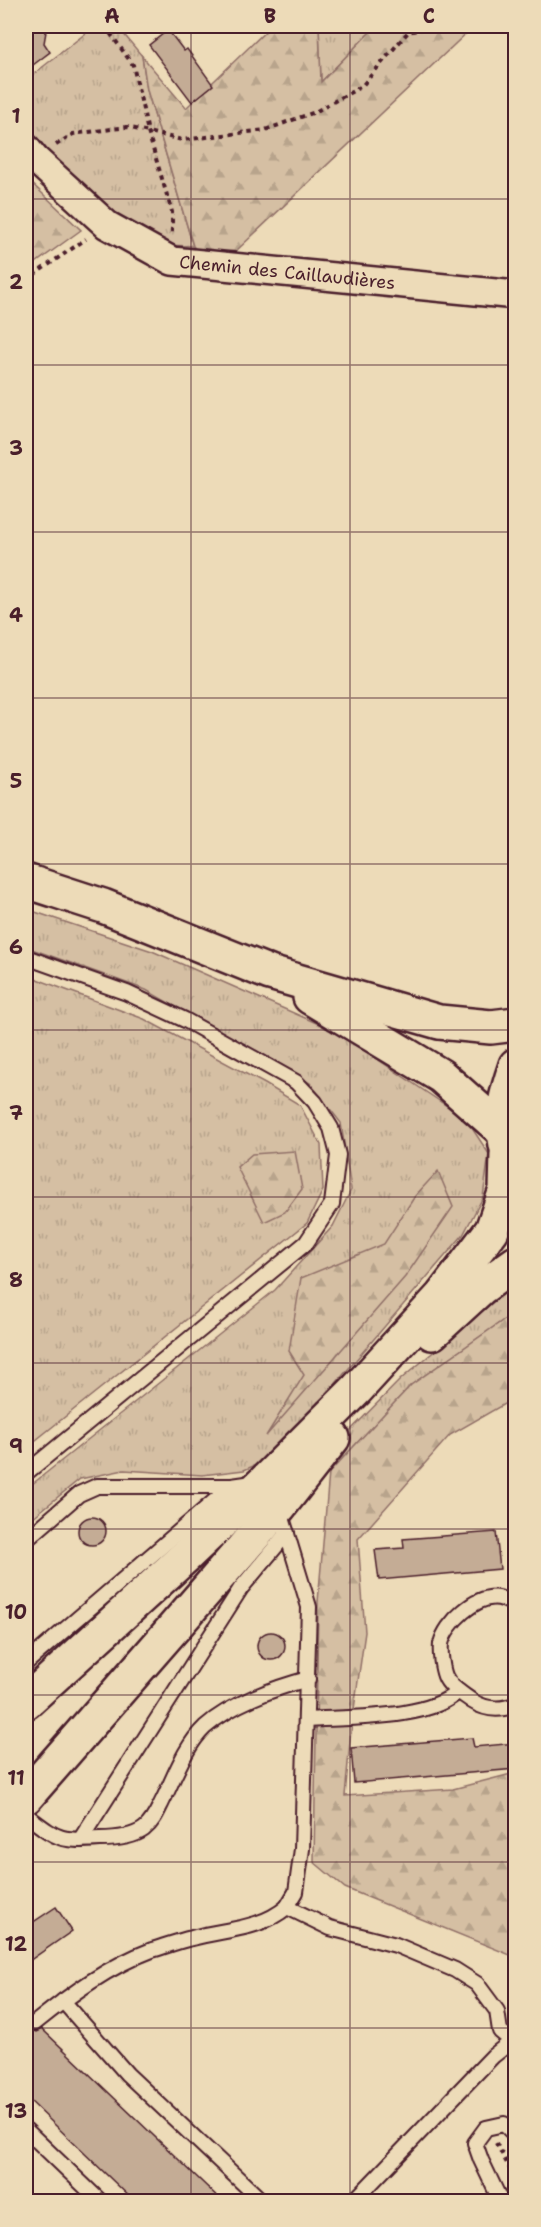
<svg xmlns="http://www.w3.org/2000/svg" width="541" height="2227" font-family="'Shantell Sans',sans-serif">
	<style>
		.grass { fill: url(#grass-tufts); stroke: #906f67; stroke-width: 1.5 }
		.forest { fill: url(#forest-firs); stroke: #906f67; stroke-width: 1.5 }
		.building { fill: #c4ac95; stroke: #4a1f2b; stroke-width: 1.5 }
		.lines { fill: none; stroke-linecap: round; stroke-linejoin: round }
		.lane-casing { stroke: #4a1f2b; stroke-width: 18 }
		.street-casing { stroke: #4a1f2b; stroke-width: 32 }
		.primary-casing { stroke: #4a1f2b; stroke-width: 38 }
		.highway-casing { stroke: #4a1f2b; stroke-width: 38 }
		.path { stroke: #4a1f2b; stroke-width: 4; stroke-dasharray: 4.5 4.5; stroke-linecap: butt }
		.lane { stroke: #eddbb8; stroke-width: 14 }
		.street { stroke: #eddbb8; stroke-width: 27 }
		.primary { stroke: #eddbb8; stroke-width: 33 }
		.highway { stroke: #eddbb8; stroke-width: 33 }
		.grid { fill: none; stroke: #4a1f2b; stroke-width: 1.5; stroke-opacity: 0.55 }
		.labels { text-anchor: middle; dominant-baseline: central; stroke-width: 4.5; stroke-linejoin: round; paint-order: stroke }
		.street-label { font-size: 18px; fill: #4a1f2b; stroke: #eddbb8 }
		.neatline { fill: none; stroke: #4a1f2b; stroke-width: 2 }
		.grid-label { font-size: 20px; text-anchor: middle; font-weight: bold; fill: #4a1f2b }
	</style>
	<defs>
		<pattern id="grass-tufts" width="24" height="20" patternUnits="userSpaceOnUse" patternTransform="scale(1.5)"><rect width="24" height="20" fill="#d5bfa3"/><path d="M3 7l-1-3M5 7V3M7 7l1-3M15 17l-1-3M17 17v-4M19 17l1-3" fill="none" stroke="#b8a48c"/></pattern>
		<pattern id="forest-firs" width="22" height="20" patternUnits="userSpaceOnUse" patternTransform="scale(1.5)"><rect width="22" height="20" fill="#d5bfa3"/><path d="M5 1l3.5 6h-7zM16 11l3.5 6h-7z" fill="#b8a48c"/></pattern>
	</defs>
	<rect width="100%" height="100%" fill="#eddbb8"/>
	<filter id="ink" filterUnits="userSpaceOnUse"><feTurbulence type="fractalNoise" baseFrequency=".0167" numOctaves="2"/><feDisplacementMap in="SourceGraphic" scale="12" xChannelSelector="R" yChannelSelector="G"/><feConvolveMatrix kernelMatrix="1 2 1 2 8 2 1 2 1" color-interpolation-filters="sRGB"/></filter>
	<g filter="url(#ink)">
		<g class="grass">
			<polygon points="95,26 117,26 142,56 147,90 193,246 161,245 93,199 46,161 26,135 26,80"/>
			<polygon points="319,26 376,26 321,82"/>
			<polygon points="26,909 152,951 337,1032 466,1119 489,1154 483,1197 463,1235 272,1458 244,1470 202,1475 124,1470 80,1479 26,1523 26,1489 275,1290 333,1226 351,1190 341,1123 310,1083 146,990 26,947"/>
			<polygon points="26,975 144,1019 265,1084 300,1105 321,1145 323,1190 307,1223 26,1448"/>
			<polygon points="515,1284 515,1312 411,1385 329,1473 343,1438 401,1379"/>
		</g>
		<g class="forest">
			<polygon points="271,26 319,26 321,82 376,26 474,26 236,251 200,254 193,246 147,90 142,56 186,108"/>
			<polygon points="26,178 81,230 26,270"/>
			<polygon points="295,1151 302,1189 285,1212 264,1222 237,1167 252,1154"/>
			<polygon points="438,1171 453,1207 405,1277 266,1436 304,1375 289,1351 301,1278 384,1244 415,1196"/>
			<polygon points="515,1312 515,1401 511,1400 450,1435 358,1539 365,1632 351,1730 345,1796 453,1789 515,1773 516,1880 511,1899 515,1902 515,1957 345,1888 314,1862 318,1602 329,1473 411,1385"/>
		</g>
		<g class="building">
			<polygon points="26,26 47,26 44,43 50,52 33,65 26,54"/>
			<polygon points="168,30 184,51 187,49 213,85 192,102 149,45"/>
			<circle cx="92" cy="1531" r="14"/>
			<polygon points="496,1532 500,1569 379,1580 375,1550 404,1548 403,1539"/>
			<circle cx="271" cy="1646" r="14"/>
			<polygon points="472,1738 474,1747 516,1743 516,1769 354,1783 351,1748"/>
			<polygon points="56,1907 72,1931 26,1963 26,1927"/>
			<polygon points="26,2013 29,2017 26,2024 28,2029 36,2032 42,2029 223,2202 135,2202 26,2097"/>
		</g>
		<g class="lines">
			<defs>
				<g id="lane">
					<polyline points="26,957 127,993 185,1020 296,1082 315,1102 331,1128 338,1155 332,1204 306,1243 26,1473"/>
					<polyline points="280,1511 309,1607 302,1849 296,1892 287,1907"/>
					<polyline points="26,1540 79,1494 97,1486 232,1486 253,1483"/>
					<path d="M516,1606c-5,-3 -12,-7 -17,-8 -22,-4 -54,25 -58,46 -1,9 1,24 4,32 4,11 18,18 27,25 14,9 29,10 44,3"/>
					<polyline points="26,1663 232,1486"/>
					<path d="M306,1720c40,-3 125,0 152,-29"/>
					<path d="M26,1815c32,24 33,27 74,24 14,0 33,-2 44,-10 9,-7 13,-17 18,-27 12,-24 23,-56 43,-75 26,-23 69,-39 103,-48"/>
					<polyline points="80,1840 241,1588 287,1533"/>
					<polyline points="63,2001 127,2074 263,2202"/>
					<path d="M35,2023c36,-29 74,-57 117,-73 13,-4 27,-9 40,-12 33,-9 68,-8 95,-31l43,21 66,17 59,25 22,14 20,27 3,20 12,10 -19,15 -140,146"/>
					<polyline points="26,2130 101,2202"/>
					<polyline points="501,2202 481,2160 475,2143 486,2128 504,2124 516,2136"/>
				</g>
				<g id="street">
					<path id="s1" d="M26,148l9,11 72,66 65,36 344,34"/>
				</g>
				<g id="primary">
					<polyline points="26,881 103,906 270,973 439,1022 491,1027 516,1024"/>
					<polyline points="310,997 441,1076 503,1131"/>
					<path d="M506,1145c-6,-30 0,-51 10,-80"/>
				</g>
				<g id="highway">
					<polyline points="432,1333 481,1288 516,1263"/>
					<polyline points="26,1702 187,1555 264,1482 357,1389 442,1296 492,1230 506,1190 507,1154"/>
					<polyline points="26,1797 279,1507 333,1438"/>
				</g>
			</defs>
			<use href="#lane" class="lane-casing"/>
			<use href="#street" class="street-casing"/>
			<use href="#primary" class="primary-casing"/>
			<use href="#highway" class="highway-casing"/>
			<g class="path">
				<polyline points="105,26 133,65 148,132 172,212 172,233"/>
				<polyline points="56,145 73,134 127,127 182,140 265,130 315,112 362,86 408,32 436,26"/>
				<polyline points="26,280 86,239"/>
				<polyline points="496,2143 516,2180"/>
			</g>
			<use href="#lane" class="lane"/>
			<use href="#street" class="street"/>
			<use href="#primary" class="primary"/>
			<use href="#highway" class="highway"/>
		</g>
	</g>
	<path class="grid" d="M191,26v2176M350,26v2176M26,199h490M26,365h490M26,532h490M26,698h490M26,864h490M26,1030h490M26,1197h490M26,1363h490M26,1529h490M26,1695h490M26,1862h490M26,2028h490"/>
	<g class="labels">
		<g class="street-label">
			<text stroke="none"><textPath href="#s1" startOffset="302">Chemin des Caillaudières</textPath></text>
		</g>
	</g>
	<rect width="541" height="2227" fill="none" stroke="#eddbb8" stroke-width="66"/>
	<rect x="33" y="33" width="475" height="2161" class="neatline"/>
	<g class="grid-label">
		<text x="112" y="23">A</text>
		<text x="270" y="23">B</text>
		<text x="429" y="23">C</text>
		<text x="16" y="123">1</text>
		<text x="16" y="289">2</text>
		<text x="16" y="455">3</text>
		<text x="16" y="622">4</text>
		<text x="16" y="788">5</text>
		<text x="16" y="954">6</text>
		<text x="16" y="1120">7</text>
		<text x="16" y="1287">8</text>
		<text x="16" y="1453">9</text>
		<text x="16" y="1619">10</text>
		<text x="16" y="1785">11</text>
		<text x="16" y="1951">12</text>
		<text x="16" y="2118">13</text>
	</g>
</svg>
